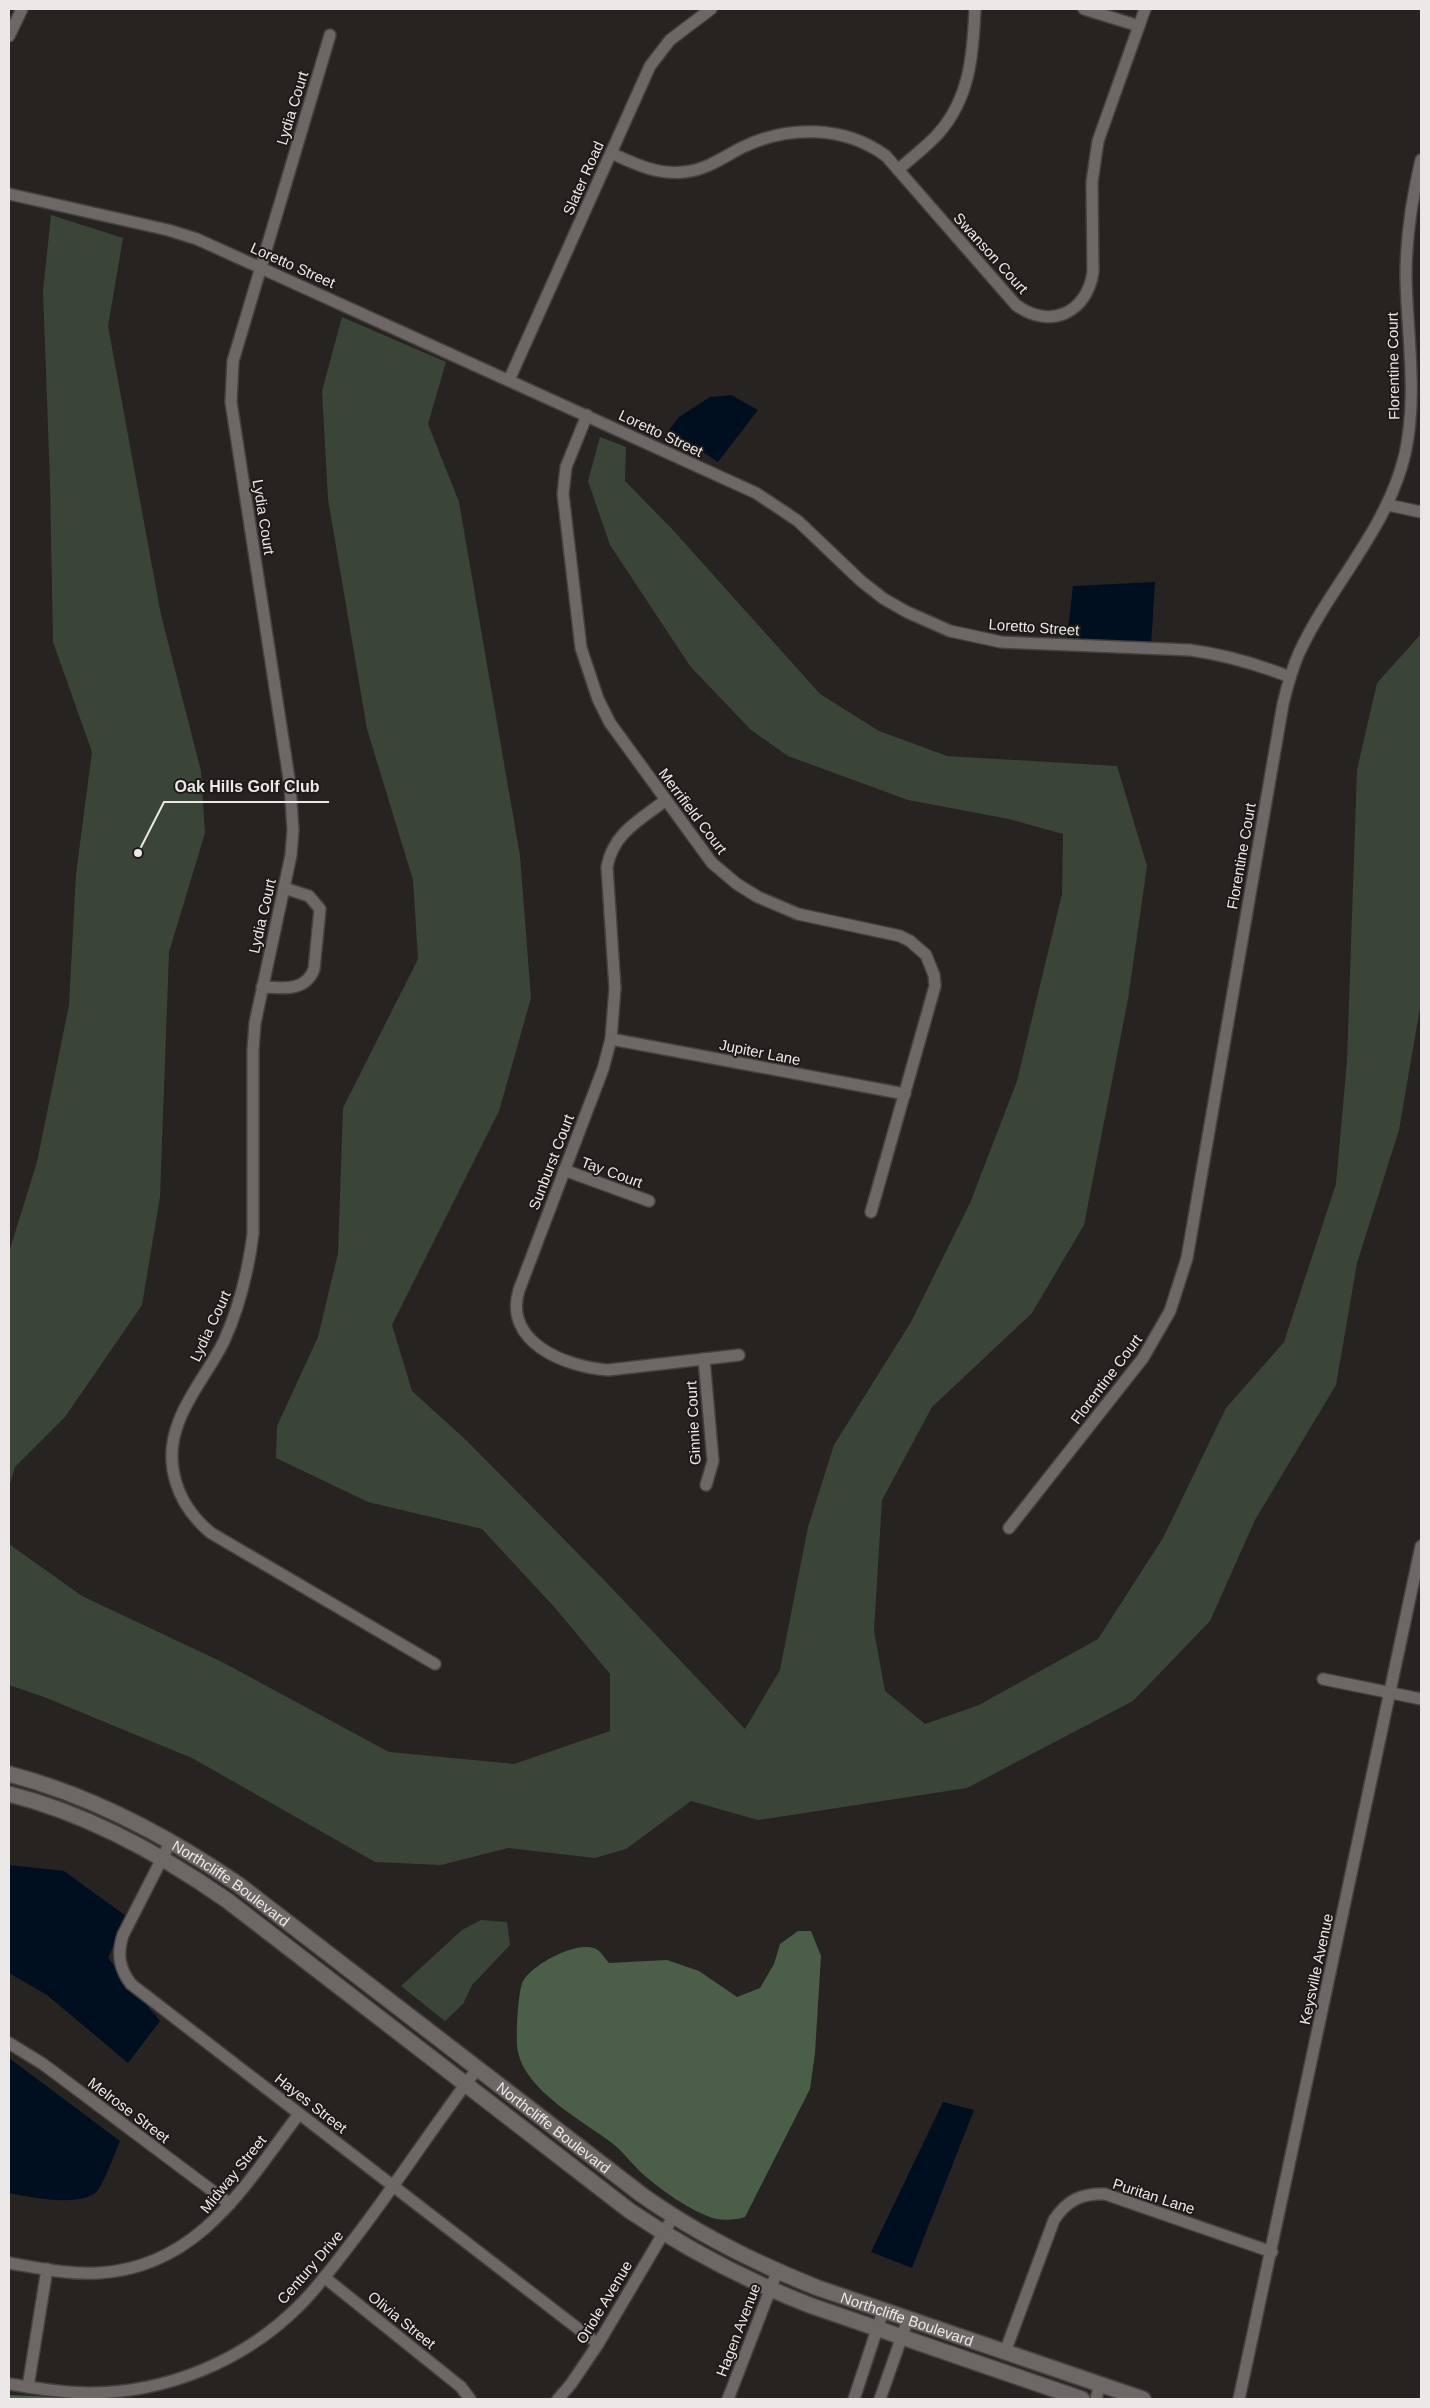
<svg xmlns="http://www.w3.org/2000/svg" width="1430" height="2408" font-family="Helvetica,sans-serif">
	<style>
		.green { fill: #3a4538 }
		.forest { fill: #4b5e47 }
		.water { fill: #000f1f }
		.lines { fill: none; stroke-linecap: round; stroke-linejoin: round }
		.street-casing { stroke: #45413f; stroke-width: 14 }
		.secondary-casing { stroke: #45413f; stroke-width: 18 }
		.street { stroke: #6d6865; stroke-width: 11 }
		.secondary { stroke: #6d6865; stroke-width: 15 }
		.labels { text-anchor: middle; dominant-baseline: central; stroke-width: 4; stroke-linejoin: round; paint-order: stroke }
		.street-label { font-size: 15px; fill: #ebe8e7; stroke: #1d1a18 }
		.leader { fill: none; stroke: #ebe8e7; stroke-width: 2 }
		.callout-dot { fill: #ebe8e7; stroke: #1d1a18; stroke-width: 2 }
		.callout-label { font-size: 16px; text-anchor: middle; font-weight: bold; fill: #ebe8e7; stroke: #1d1a18; stroke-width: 4; stroke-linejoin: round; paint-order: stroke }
	</style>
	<rect width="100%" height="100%" fill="#272321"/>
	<g class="green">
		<polygon points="51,215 123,238 108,326 161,615 201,771 205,833 169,952 160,1197 142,1305 65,1417 15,1467 9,1487 9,1252 37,1162 69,1005 76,874 92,752 53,642 50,482 43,291"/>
		<polygon points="342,317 446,362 428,424 459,502 520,856 531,998 499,1111 392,1325 412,1391 467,1441 605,1581 745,1729 780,1670 808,1527 834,1445 911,1322 970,1203 1017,1081 1062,894 1063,834 1009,819 908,800 788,756 751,730 690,666 610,545 588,481 600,437 626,447 625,481 672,529 820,694 879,731 947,756 1117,766 1147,866 1128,999 1084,1225 1032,1313 932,1407 882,1500 874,1631 885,1691 925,1724 979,1705 1098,1639 1163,1538 1226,1408 1284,1342 1336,1184 1347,1061 1357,770 1377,683 1421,634 1421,1002 1399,1130 1357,1263 1336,1385 1255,1520 1210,1621 1133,1701 967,1788 758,1820 691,1801 626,1849 595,1858 508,1848 441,1865 375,1862 192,1758 44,1697 9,1685 9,1544 82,1596 222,1662 389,1752 514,1764 610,1731 610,1674 556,1609 482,1529 368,1502 276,1458 277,1426 318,1337 338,1253 343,1108 418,959 413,880 367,729 328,499 322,391"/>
		<polygon points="481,1920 507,1922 510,1945 472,1985 463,2004 445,2021 401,1986 462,1930"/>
	</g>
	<g class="forest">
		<path d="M798,1931h13l10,25 -6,97 -5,36 -65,128c-12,4 -28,4 -40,-2 -17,-7 -41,-23 -55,-35 -14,-10 -24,-26 -38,-37 -29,-22 -86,-52 -94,-91 -3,-11 0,-62 5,-71 10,-17 54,-41 73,-32 5,2 9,10 13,14l58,-3 32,11 38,26 23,-9 14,-24 6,-20z"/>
		<polygon points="9,2395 103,2399 9,2399"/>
	</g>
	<g class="water">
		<polygon points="731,395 758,410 718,462 669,430 679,417 710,397"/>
		<polygon points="1155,582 1151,647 1066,647 1073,586"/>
		<polygon points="9,1865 64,1871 126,1916 108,1958 160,2021 128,2063 47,1995 9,1973"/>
		<path d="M9,2058l111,83c-5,11 -16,43 -23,50 -16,17 -68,6 -88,2z"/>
		<polygon points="943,2102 974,2110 912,2268 871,2252"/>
	</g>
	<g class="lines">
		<defs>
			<g id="street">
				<polyline points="1084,9 1139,26"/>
				<path d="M330,35l-97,326 -2,41 59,383 3,45 -2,25 -36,168 -2,27v184c-5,38 -13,72 -29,107 -13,27 -34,51 -45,80 -17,42 -2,84 32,112l224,131"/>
				<polyline points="9,36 22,9"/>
				<path d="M611,153c24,11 46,22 73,19 22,-2 38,-14 57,-24 46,-23 103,-23 145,8l130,149c34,25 71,8 77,-33l-1,-90 6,-41 47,-132"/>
				<path d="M898,170c13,-12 28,-23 40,-36 32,-36 35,-79 37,-125"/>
				<path d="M9,194l159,36 29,9 559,254 42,28 63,60 23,18 23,13 43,19 51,11 189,8c36,5 67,14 100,27"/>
				<polyline points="509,380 650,66 670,40 711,9"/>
				<polyline points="587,415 566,467 563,494 581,648 598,699 610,723 712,863 737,884 758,897 798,914 900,936 910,941 926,955 934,975 935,986 871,1212"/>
				<polyline points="1388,505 1421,512"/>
				<path d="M666,800c-25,19 -53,33 -59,67l8,121 -4,51 -8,30 -84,221c-16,52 46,77 89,80l131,-15"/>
				<path d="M262,987c20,1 44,5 52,-18l6,-60 -11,-13 -25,-8"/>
				<polyline points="611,1039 905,1094"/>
				<polyline points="564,1170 649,1201"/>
				<polyline points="704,1359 713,1461 706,1485"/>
				<path d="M1009,1528l134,-170 27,-47 17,-53 96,-554c4,-17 9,-35 16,-51 32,-69 88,-123 106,-199 13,-59 2,-119 1,-178 0,-39 6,-78 15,-116"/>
				<polyline points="1323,1679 1421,1699"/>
				<path d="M171,1841l-48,94c-6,19 -4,33 8,49l467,360"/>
				<polyline points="9,2043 43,2064 230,2204"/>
				<path d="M9,2263c29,5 60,12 90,10 100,-6 146,-88 200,-159"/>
				<polyline points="324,2277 461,2387 470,2399"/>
				<path d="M1005,2352l49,-132c13,-20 28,-27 51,-26l167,58"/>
				<path d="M9,2384c26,4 52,9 79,9 79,0 156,-32 212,-88 20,-20 37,-44 55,-67 42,-55 80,-114 122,-169"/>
				<polyline points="28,2387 47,2269"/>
				<polyline points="558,2399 571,2384 598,2344 673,2217"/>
				<polyline points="728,2399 777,2272"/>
				<polyline points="854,2399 883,2311"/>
				<polyline points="880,2399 908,2319"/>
				<polyline points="1096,2399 1100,2384"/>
				<polyline points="1239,2399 1421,1546"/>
			</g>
			<g id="secondary">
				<path id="s1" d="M9,1774c84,22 159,62 230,111l403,310c55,39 113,68 176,93l325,111"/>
				<path d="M9,1794c80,20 152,60 219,107l402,310c58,39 117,70 182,95l270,93"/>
			</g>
		</defs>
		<use href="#street" class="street-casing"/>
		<use href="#secondary" class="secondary-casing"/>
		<use href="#street" class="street"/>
		<use href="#secondary" class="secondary"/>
	</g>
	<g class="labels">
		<g class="street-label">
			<text transform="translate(292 108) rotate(-73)">Lydia Court</text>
			<text transform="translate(583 178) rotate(-66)">Slater Road</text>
			<text transform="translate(991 253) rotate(48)">Swanson Court</text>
			<text transform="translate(293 265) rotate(24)">Loretto Street</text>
			<text transform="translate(1393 366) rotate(-91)">Florentine Court</text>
			<text transform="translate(661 433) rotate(25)">Loretto Street</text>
			<text transform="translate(264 517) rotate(81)">Lydia Court</text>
			<text transform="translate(1034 627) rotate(4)">Loretto Street</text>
			<text transform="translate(693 811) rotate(53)">Merrifield Court</text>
			<text transform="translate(1241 856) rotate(-80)">Florentine Court</text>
			<text transform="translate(262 916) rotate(-77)">Lydia Court</text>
			<text transform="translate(760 1052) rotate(11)">Jupiter Lane</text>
			<text transform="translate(551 1162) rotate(-69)">Sunburst Court</text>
			<text transform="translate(612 1172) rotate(20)">Tay Court</text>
			<text transform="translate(210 1326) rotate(-65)">Lydia Court</text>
			<text transform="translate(1106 1379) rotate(-53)">Florentine Court</text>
			<text transform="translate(693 1423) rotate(-93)">Ginnie Court</text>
			<text stroke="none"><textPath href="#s1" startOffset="249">Northcliffe Boulevard</textPath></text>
			<text transform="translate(1316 1969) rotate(-78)">Keysville Avenue</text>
			<text transform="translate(311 2103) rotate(38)">Hayes Street</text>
			<text transform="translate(129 2110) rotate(37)">Melrose Street</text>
			<text stroke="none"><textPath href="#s1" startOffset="654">Northcliffe Boulevard</textPath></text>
			<text transform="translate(233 2174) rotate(-51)">Midway Street</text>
			<text transform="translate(1154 2196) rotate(18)">Puritan Lane</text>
			<text transform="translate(310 2267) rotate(-49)">Century Drive</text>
			<text transform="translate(604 2302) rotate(-59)">Oriole Avenue</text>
			<text stroke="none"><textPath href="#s1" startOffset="1059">Northcliffe Boulevard</textPath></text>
			<text transform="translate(402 2320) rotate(39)">Olivia Street</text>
			<text transform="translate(738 2330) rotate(-69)">Hagen Avenue</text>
		</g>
	</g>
	<path class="leader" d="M138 853L164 802H329"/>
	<circle class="callout-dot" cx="138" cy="853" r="5"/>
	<g class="callout-label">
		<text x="247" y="792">Oak Hills Golf Club</text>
	</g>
	<rect width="1430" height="2408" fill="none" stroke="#ebe8e7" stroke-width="20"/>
</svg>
